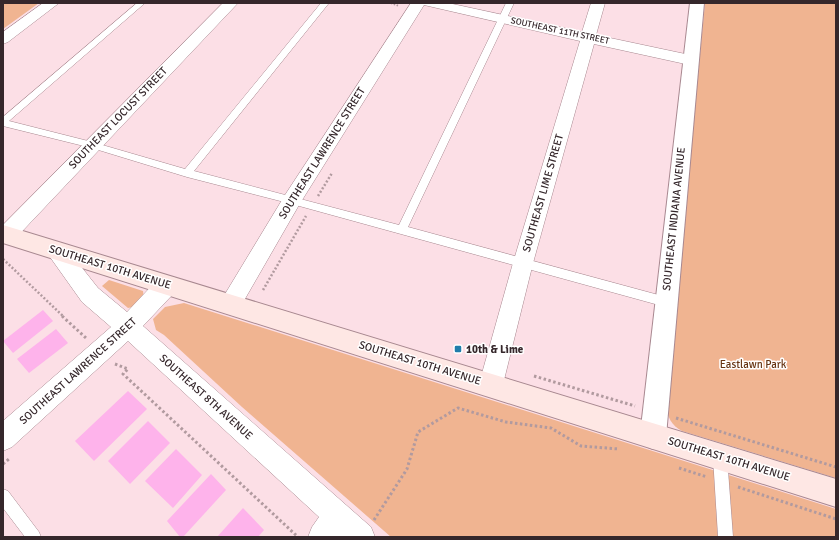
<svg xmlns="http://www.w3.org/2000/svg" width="839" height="540" font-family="Signika,sans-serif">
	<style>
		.green { fill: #f0b491 }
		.building { fill: #feb3eb }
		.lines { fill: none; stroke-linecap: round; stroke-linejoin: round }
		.service-casing { stroke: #a88890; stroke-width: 1 }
		.minor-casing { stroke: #a88890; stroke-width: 1 }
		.tertiary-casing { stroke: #a88890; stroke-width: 2 }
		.secondary-casing { stroke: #a88890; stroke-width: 2 }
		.path-far2 { stroke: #b19a9f; stroke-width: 2; stroke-dasharray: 1.5 1.5; stroke-linecap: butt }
		.path-far1 { stroke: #b19a9f; stroke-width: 2.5; stroke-dasharray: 2 2; stroke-linecap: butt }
		.path { stroke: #b19a9f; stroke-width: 3; stroke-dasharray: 2.5 2.5; stroke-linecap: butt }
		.service { fill: #fff; fill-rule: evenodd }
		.minor { fill: #fff; fill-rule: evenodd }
		.tertiary { fill: #fff; fill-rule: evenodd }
		.secondary { fill: #fee7e4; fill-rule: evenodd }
		.poi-dot { fill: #217dab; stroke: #fff; stroke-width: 1.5 }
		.labels { text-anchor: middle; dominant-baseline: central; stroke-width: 3; stroke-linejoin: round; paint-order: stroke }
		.far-street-label { font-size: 9px; fill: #35272b; stroke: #fff }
		.street-label { font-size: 11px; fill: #35272b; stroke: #fff }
		.poi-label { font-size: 11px; font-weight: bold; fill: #35272b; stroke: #fff; text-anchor: start }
		.park-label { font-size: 11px; fill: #673412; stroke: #fff }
	</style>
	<rect width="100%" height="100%" fill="#fcdfe6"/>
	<g class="green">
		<polygon points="3,3 39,3 3,29"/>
		<path d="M705,3h131v475l-154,-47c-11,-6 -14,-13 -16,-25z"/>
		<polygon points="109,280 143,291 144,299 137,306 128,308 102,286"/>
		<polygon points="184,303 836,509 836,537 391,537 242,407 164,335 156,330 153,319 165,307"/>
	</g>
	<g class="building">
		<polygon points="43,310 53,321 13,353 3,341"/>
		<polygon points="56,329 68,343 29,373 17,359"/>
		<polygon points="128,391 147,409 94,461 75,441"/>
		<polygon points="148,421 170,443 130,484 108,461"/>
		<polygon points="176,449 202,475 173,508 145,481"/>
		<polygon points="211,474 226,490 183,537 180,537 167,521"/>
		<polygon points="243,508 264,530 258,537 217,537"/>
	</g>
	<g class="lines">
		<defs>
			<g id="service">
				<polygon points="137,3 145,3 9,121 92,142 185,169 321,3 329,3 194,171 399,225 506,3 514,3 408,227 666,297 670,298 672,302 670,306 666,307 292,204 187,177 92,148 3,126 3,117"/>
				<polygon points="720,450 725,452 727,457 733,537 718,536 713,457 715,452"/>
				<polygon points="3,489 8,491 39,532 41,537 25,537 3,508"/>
			</g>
			<g id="minor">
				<polygon points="43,3 59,3 8,42 3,44 3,32"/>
				<polygon points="223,3 238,3 13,241 6,243 3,242 3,225"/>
				<polygon points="411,3 448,3 582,32 591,3 605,3 596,35 690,55 695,57 698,60 695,63 690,65 594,44 533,263 503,384 499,392 491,396 483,392 479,384 513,263 580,41 424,5 299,205 238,311 230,314 222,311 219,304 285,195"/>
				<polygon points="57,242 64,245 98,288 127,312 159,278 167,276 175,278 178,285 175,292 143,326 371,527 375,537 308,537 312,527 319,517 128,341 12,447 3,451 3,421 111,327 82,302 50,257 47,251 50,245"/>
			</g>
			<polygon id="tertiary" points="690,3 704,3 666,436 662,445 653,449 644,445 640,436"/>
			<polygon id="secondary" points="3,225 836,479 836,507 3,243"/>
		</defs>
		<use href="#service" class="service-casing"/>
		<use href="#minor" class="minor-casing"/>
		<use href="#tertiary" class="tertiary-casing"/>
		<use href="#secondary" class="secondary-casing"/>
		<polyline class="path-far2" points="391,3 399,6"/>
		<g class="path-far1">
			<polyline points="318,196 332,173"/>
			<polyline points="3,259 64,317"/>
			<polyline points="263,290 306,216"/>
		</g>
		<g class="path">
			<polyline points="62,316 86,338"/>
			<polyline points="115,364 128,369 123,374 298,537"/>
			<polyline points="534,376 635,406"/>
			<polyline points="676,418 836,467"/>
			<polyline points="3,464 9,459"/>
			<polyline points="679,468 707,477"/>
			<polyline points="738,487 836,519"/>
			<polyline points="374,520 407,469 418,432 458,408 506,422 551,428 581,446 619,449"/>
		</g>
		<use href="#service" class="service"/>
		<use href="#minor" class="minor"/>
		<use href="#tertiary" class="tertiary"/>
		<use href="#secondary" class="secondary"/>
	</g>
	<rect class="poi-dot" x="454" y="345" width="8" height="8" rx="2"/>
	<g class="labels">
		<g class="far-street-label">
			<text transform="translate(560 31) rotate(12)">SOUTHEAST 11TH STREET</text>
		</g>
		<g class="street-label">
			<text transform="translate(118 118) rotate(-46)">SOUTHEAST LOCUST STREET</text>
			<text transform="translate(322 153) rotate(-58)">SOUTHEAST LAWRENCE STREET</text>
			<text transform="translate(543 193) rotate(-74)">SOUTHEAST LIME STREET</text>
			<text transform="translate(674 219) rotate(-84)">SOUTHEAST INDIANA AVENUE</text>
			<text transform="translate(110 267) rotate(17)">SOUTHEAST 10TH AVENUE</text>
			<text transform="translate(420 363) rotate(17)">SOUTHEAST 10TH AVENUE</text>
			<text transform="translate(78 371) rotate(-42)">SOUTHEAST LAWRENCE STREET</text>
			<text transform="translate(206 397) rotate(42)">SOUTHEAST 8TH AVENUE</text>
			<text transform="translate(729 459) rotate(17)">SOUTHEAST 10TH AVENUE</text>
		</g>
		<g class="poi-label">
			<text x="466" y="349">10th &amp; Lime</text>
		</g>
		<g class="park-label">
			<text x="753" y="364">Eastlawn Park</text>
		</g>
	</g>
	<rect width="839" height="540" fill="none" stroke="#35272b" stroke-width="8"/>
</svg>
